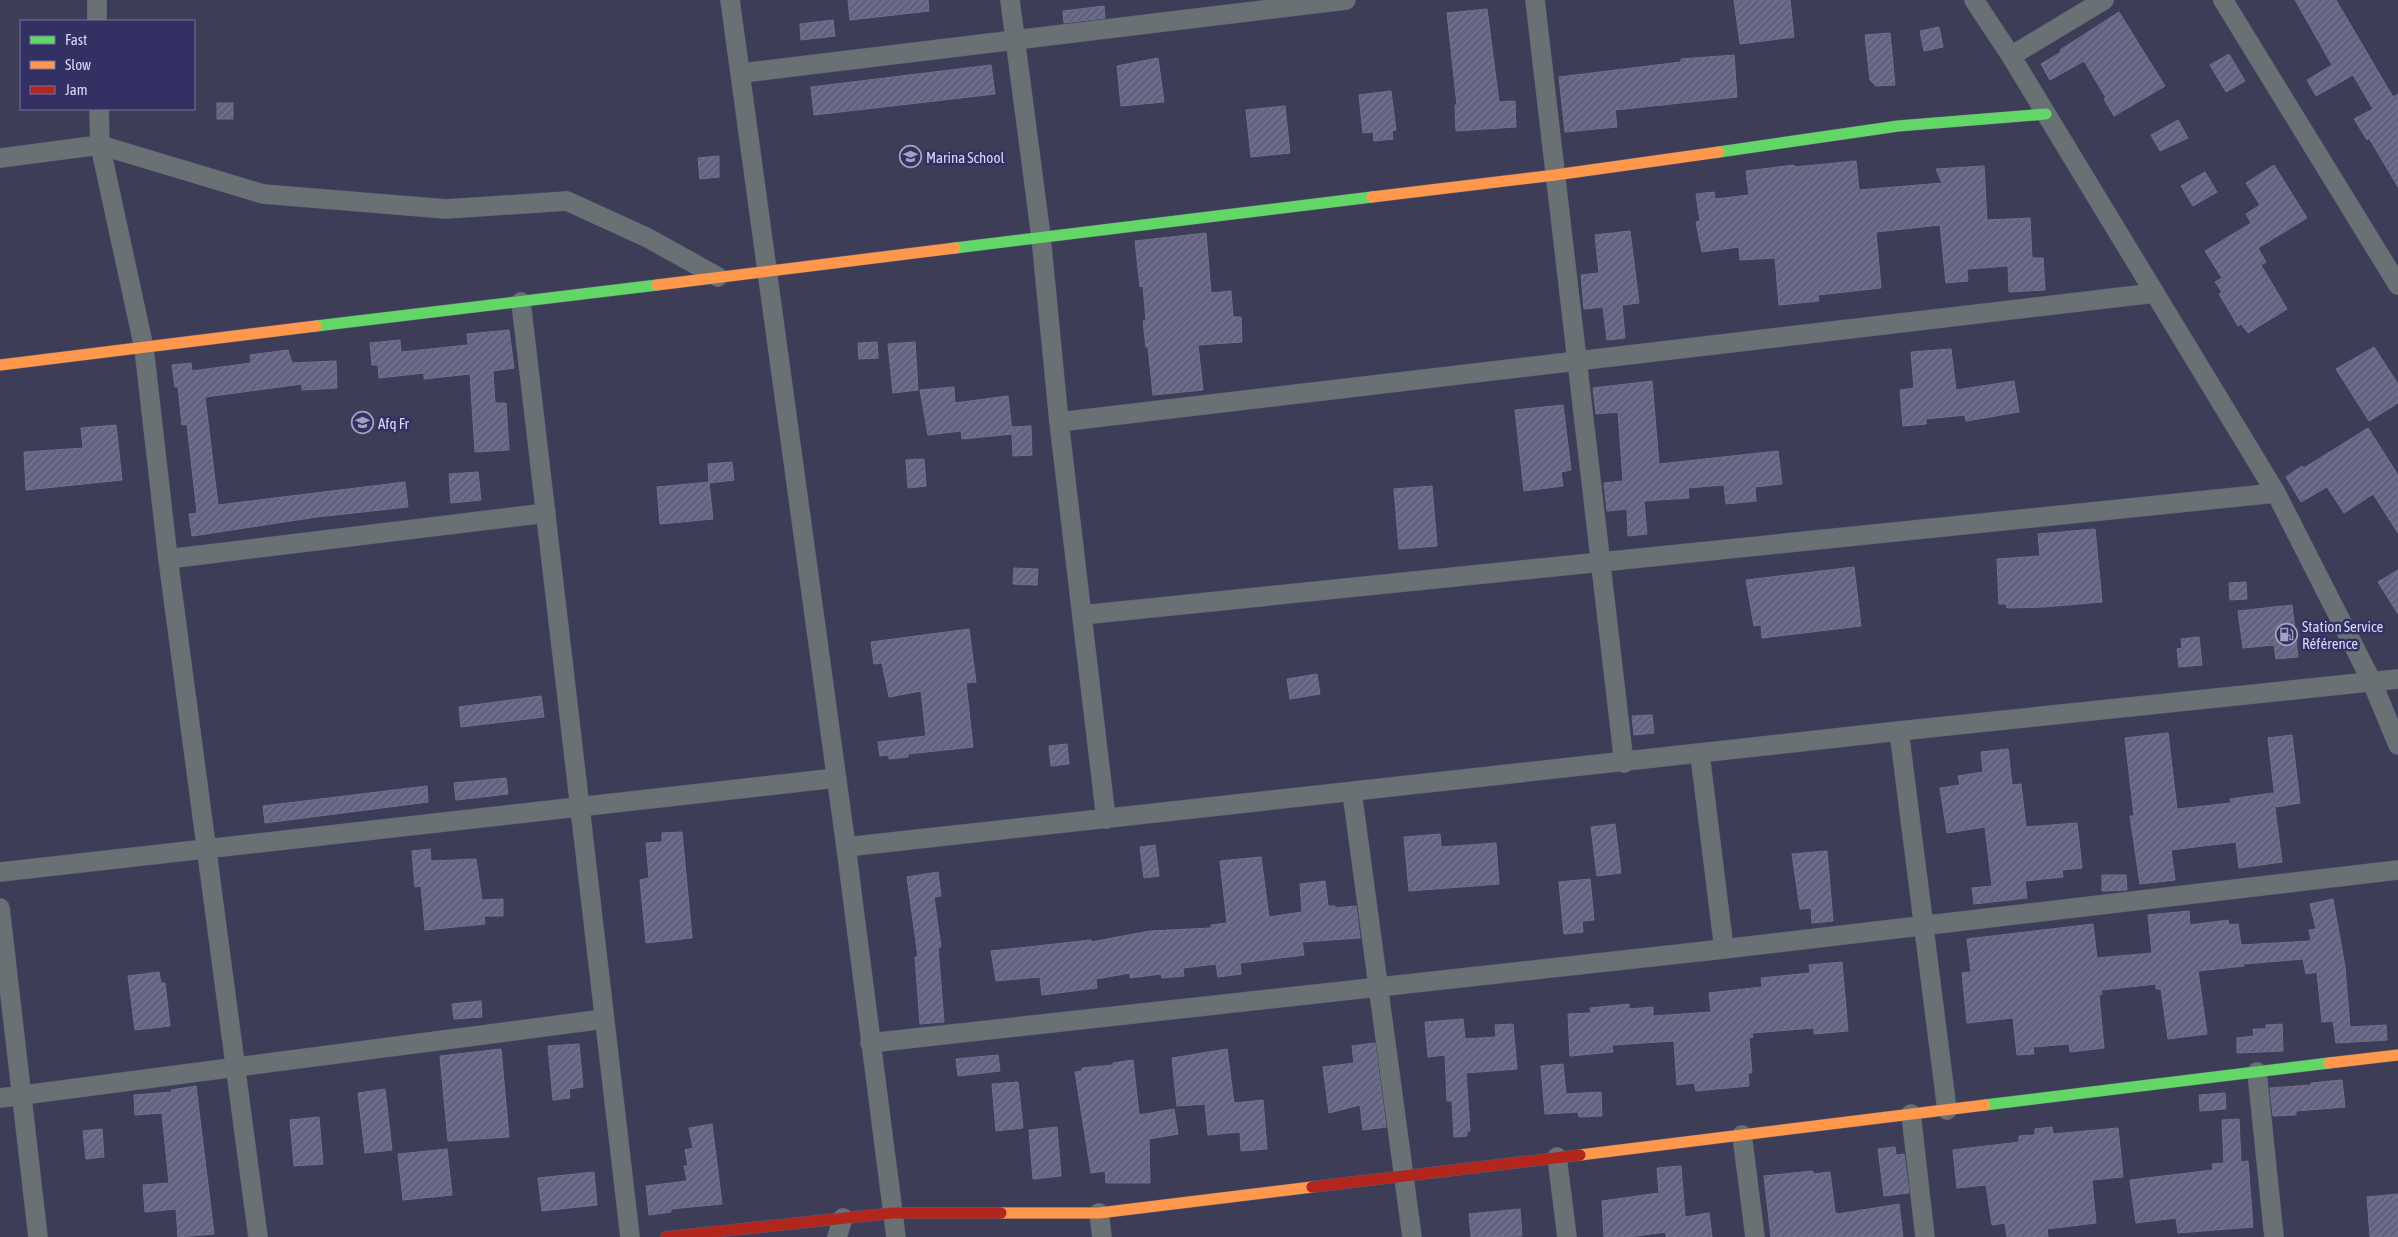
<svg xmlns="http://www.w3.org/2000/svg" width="2398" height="1237" font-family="'Asap Condensed',sans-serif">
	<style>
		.building { fill: url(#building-hatch); stroke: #717087 }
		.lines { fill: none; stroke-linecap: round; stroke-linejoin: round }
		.street-casing { stroke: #5b5b72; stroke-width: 20 }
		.fast-casing { stroke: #5b5b72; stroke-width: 12 }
		.slow-casing { stroke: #5b5b72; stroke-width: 12 }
		.jam-casing { stroke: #5b5b72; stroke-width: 12 }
		.street { stroke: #697175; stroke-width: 19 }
		.fast { stroke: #63d668; stroke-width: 11 }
		.slow { stroke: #ff974d; stroke-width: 11 }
		.jam { stroke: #b3261e; stroke-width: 11 }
		.labels { text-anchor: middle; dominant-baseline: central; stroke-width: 5; stroke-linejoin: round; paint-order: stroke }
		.poi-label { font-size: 15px; fill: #d7d8f8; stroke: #333164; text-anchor: start }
	</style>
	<defs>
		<pattern id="building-hatch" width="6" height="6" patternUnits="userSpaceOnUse" patternTransform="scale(1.25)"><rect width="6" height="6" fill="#626180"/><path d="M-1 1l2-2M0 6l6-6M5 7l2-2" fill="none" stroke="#787793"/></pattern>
	</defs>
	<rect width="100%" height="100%" fill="#3e3d58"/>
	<g class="building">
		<polygon points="848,0 928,0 929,11 850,20"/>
		<polygon points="1734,0 1790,0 1794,37 1740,44"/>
		<polygon points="2295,0 2336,0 2393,97 2398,94 2398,187 2369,138 2367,140 2354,119 2373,109 2353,75 2316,96 2307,80 2332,65"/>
		<polygon points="1104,6 1105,18 1064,23 1063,11"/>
		<polygon points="1487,9 1499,102 1515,101 1516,127 1456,131 1455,105 1457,105 1447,13"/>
		<polygon points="2119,12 2165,86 2114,116 2104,99 2106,98 2084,61 2050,80 2041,64 2061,52 2060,50"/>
		<polygon points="833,20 835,36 801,40 800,24"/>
		<polygon points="1939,27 1943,47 1924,51 1920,31"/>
		<polygon points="1890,33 1895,85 1876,86 1870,80 1865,35"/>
		<polygon points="2229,54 2245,81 2226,92 2210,65"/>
		<polygon points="1734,55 1737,97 1615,110 1617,127 1565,132 1559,77 1681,62 1681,59"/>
		<polygon points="1158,58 1164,102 1121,106 1117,66"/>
		<polygon points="991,65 995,94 814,115 811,87"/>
		<polygon points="1391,91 1396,130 1392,131 1393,139 1374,141 1373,132 1363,133 1359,95"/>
		<rect x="217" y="103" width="16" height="16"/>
		<polygon points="1285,106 1290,153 1251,157 1246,110"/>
		<polygon points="2178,120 2188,138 2160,151 2151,135"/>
		<polygon points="719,156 719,177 700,179 698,158"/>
		<polygon points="1856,161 1859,190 1942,183 1936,169 1984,166 1987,220 2030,218 2032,258 2043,258 2045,290 2009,292 2008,266 1967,269 1968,281 1946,283 1940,225 1876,232 1881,288 1818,295 1819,301 1779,305 1775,258 1740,260 1739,247 1702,252 1696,222 1700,221 1696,194 1714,192 1715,199 1749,195 1746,171 1794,165 1794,167"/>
		<polygon points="2274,165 2307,218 2258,248 2266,262 2261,265 2287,309 2248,333 2241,324 2238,326 2219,294 2222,292 2215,282 2222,278 2205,251 2251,223 2246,214 2260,205 2246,183"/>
		<polygon points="2205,172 2217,192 2193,206 2181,186"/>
		<polygon points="1630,231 1639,303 1622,305 1625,338 1607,340 1603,307 1584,309 1581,275 1599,273 1595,235"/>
		<polygon points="1206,233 1211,293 1231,291 1233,317 1241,317 1242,342 1198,345 1203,390 1153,395 1148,347 1146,347 1143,321 1146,320 1143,286 1140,287 1135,241"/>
		<polygon points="509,330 514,368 493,371 495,403 506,403 509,450 475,452 470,374 424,379 424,373 379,378 378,365 372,365 370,343 400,340 401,352 468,345 467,334"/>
		<polygon points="877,342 878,358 859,359 858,343"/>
		<polygon points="915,342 918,390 893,393 888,344"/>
		<polygon points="2374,347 2398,384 2398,403 2369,421 2336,369"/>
		<polygon points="1951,349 1956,390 2014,381 2019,412 1966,421 1965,415 1926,419 1926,424 1903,426 1900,390 1914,388 1911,352"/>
		<polygon points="288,350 292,363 336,361 337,388 302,390 302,384 205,397 218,505 405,482 408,507 317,517 192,536 189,514 197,513 187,424 182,425 178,387 175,387 172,365 191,363 192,371 251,363 250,355"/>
		<polygon points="1652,381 1659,464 1778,451 1782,484 1755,487 1756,501 1726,504 1724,485 1688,488 1689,498 1644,501 1647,534 1628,536 1627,509 1607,511 1604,483 1623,481 1618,412 1596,414 1593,388"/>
		<polygon points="954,387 955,403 1008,396 1012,432 1012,427 1031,426 1032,455 1013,456 1012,434 962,439 961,431 928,435 920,390"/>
		<polygon points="1563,405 1571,470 1561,472 1563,486 1524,491 1515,410"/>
		<polygon points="116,425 122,480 26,490 24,452 83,448 81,428"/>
		<polygon points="2368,428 2398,475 2398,533 2373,494 2344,513 2327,487 2301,502 2286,477 2302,466 2304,468"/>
		<polygon points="924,459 926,486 908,488 906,460"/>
		<polygon points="732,462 734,480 709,483 713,519 660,524 657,487 709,482 708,464"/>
		<polygon points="478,472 481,500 451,503 449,474"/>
		<polygon points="1432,486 1437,546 1399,549 1394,489"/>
		<polygon points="2095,529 2102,602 2044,607 2007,608 2006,604 1999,604 1997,559 2040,556 2038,534"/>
		<polygon points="1854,567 1861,626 1762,638 1761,625 1754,626 1746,580"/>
		<polygon points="1014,568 1038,569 1037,585 1013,584"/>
		<polygon points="2398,570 2398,614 2378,582"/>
		<polygon points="2246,582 2247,599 2230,600 2229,583"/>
		<polygon points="2292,605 2298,657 2276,659 2274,645 2243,648 2238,611"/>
		<polygon points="969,629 976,682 966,683 973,747 908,754 908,757 889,759 889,755 880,756 878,742 926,736 921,691 889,697 882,663 874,664 871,642"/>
		<polygon points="2199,637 2202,665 2179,667 2177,649 2182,648 2181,639"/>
		<polygon points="1317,674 1320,694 1290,699 1287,679"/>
		<polygon points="541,696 544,717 461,727 459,707"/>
		<polygon points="1652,715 1654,733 1634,735 1632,716"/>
		<polygon points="2168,733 2177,809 2231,803 2230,799 2273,793 2282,862 2239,868 2236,842 2171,850 2175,880 2140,884 2130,816 2134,816 2125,738"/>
		<polygon points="2292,735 2300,803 2276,807 2268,738"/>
		<polygon points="1067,744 1069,764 1051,766 1049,746"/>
		<polygon points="2008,749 2012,785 2021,784 2026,827 2077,823 2082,868 2062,870 2063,877 2025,881 2027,898 1974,904 1972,888 1992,886 1985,827 1947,833 1940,788 1960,785 1958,776 1983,772 1981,752"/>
		<polygon points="506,778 508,794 456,800 454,783"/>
		<polygon points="427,786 428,802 265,823 263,806"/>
		<polygon points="1615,824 1621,873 1597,876 1591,827"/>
		<polygon points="682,832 692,938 646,943 640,880 649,878 646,843 662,842 662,833"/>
		<polygon points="1440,834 1441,847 1496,843 1499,884 1409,891 1404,837"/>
		<polygon points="1155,845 1159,876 1144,878 1140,847"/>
		<polygon points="430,849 431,861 476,859 482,900 503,899 503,916 484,916 485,924 425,930 421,886 415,887 412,851"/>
		<polygon points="1827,851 1833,921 1812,923 1811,908 1800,909 1792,854"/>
		<polygon points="1261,857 1269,917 1302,912 1300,884 1325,881 1328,906 1335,906 1335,908 1356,906 1360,938 1302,942 1304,955 1240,963 1241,974 1218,977 1216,964 1183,968 1184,976 1162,978 1161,974 1130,978 1130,973 1096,979 1097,988 1042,995 1040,977 996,981 991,951 1091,940 1091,942 1150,931 1211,928 1211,925 1227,923 1220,861"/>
		<polygon points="938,872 941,896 934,897 941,947 938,948 944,1022 920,1024 915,957 918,957 907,877"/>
		<polygon points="2102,875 2126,875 2127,890 2102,891"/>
		<polygon points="1590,879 1594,920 1582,921 1583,932 1564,934 1559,882"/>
		<polygon points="2333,899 2345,967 2350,1027 2386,1025 2387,1040 2336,1043 2333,1021 2322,1022 2317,972 2306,974 2303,959 2243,964 2244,966 2198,971 2207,1034 2168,1039 2161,989 2156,989 2156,984 2101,990 2102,994 2099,995 2104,1048 2070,1052 2069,1044 2033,1047 2034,1054 2017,1055 2013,1018 1967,1023 1962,973 1971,972 1967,939 2093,924 2097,958 2152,953 2148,915 2189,911 2190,925 2228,920 2229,925 2238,924 2241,945 2311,941 2309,930 2316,929 2310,904"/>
		<polygon points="1842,962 1848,1031 1814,1034 1814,1028 1752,1033 1753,1037 1749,1038 1752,1073 1748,1073 1749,1086 1696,1091 1694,1083 1677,1085 1674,1041 1612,1045 1613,1052 1570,1056 1568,1014 1591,1013 1590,1008 1629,1004 1629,1009 1653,1007 1653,1016 1711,1012 1709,993 1762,987 1761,978 1810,973 1809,965"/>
		<polygon points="159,972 161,983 165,983 170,1026 135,1030 128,976"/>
		<polygon points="481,1001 482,1017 454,1019 452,1004"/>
		<polygon points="1463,1019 1465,1039 1496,1037 1495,1025 1513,1024 1517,1069 1466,1073 1470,1131 1467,1131 1467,1136 1454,1137 1452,1101 1447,1101 1445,1055 1428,1057 1425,1022"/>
		<polygon points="2282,1024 2283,1051 2237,1053 2237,1038 2254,1036 2253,1029 2266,1029 2266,1025"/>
		<polygon points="1375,1043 1386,1127 1363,1130 1360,1105 1329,1113 1323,1067 1354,1063 1352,1046"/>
		<polygon points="579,1044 583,1087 569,1089 570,1098 553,1100 548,1046"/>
		<polygon points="501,1049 509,1137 448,1141 440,1056"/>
		<polygon points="1227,1049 1234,1103 1263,1100 1267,1149 1241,1151 1240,1132 1208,1135 1205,1104 1177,1106 1172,1058"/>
		<polygon points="998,1055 1000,1071 958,1076 956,1059"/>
		<polygon points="1133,1060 1139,1115 1174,1109 1178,1134 1149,1139 1150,1183 1106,1183 1105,1171 1091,1173 1075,1072 1082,1071 1082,1068 1113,1065 1113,1063"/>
		<polygon points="1563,1064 1566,1094 1601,1092 1602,1116 1579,1117 1578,1112 1545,1114 1541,1066"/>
		<polygon points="2342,1080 2345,1107 2296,1111 2296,1115 2273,1116 2270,1088 2311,1085 2311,1083"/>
		<polygon points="1018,1082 1023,1128 996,1131 992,1084"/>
		<polygon points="196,1086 214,1234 178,1237 176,1209 145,1212 143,1185 169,1183 162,1113 135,1115 134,1095 172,1092 171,1090"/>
		<polygon points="385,1089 392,1150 365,1153 358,1093"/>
		<polygon points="2225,1093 2226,1109 2200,1111 2199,1095"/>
		<polygon points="319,1117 323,1164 294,1166 290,1120"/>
		<polygon points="2239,1119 2241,1162 2248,1161 2253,1227 2178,1233 2176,1218 2136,1223 2130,1180 2213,1170 2212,1164 2224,1163 2222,1120"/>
		<polygon points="712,1124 722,1204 671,1209 671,1212 649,1215 646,1186 687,1181 684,1166 688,1166 685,1150 693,1148 689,1128"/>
		<polygon points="1057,1127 1061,1176 1033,1179 1029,1130"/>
		<polygon points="2052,1127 2053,1134 2118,1128 2123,1177 2092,1180 2096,1223 2047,1229 2048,1237 2007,1237 2005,1223 1992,1225 1986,1185 1957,1188 1953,1150 2019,1142 2019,1136 2035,1135 2035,1129"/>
		<polygon points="102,1129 104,1157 86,1159 83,1131"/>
		<polygon points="1895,1147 1896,1155 1904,1154 1909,1193 1884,1196 1878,1149"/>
		<polygon points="447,1149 452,1195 403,1200 398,1154"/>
		<polygon points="1681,1166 1685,1217 1709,1213 1712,1237 1666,1237 1666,1232 1629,1237 1604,1237 1602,1201 1659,1193 1657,1168"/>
		<polygon points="1813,1171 1813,1174 1830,1172 1835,1212 1838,1214 1899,1204 1903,1237 1771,1237 1764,1176"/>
		<polygon points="594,1172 597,1205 542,1211 538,1178"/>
		<polygon points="2398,1194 2398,1237 2370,1237 2367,1197"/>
		<polygon points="1520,1209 1522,1236 1471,1237 1469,1214"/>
	</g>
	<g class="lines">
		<defs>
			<g id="street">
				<polyline points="97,0 97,21"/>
				<polyline points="730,0 846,847 896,1237"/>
				<polyline points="1010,0 1041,237 1059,422 1106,819"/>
				<polyline points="1535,0 1624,763"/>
				<polyline points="1974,0 2011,56 2276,493 2372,682 2398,745"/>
				<polyline points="2223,0 2398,285"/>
				<polyline points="2011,56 2104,0"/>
				<polyline points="742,73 1346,0"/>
				<polyline points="99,109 100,145 144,348 168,559 546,513"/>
				<polyline points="0,158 100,145 263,194 446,209 567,201 648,238 718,277"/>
				<polyline points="521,302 630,1237"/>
				<polyline points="1059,422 2155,293"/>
				<polyline points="168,559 258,1237"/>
				<polyline points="1082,615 2276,493"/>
				<polyline points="1899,731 1947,1110"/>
				<polyline points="1700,755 1724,949"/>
				<polyline points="1352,792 1412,1237"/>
				<polyline points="846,847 1899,731 2398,679"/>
				<polyline points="0,872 836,778"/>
				<polyline points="0,908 38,1237"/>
				<polyline points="870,1043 1724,949 2398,870"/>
				<polyline points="2257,1072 2274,1237"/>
				<polyline points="0,1098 604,1019"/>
				<polyline points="1911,1114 1925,1237"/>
				<polyline points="1742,1135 1755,1237"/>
				<polyline points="1557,1157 1567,1237"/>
				<polyline points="1099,1213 1102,1237"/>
				<polyline points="837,1237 843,1218"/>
			</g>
			<g id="fast">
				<polyline points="1719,152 1898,126 2046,114"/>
				<polyline points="955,248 1372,197"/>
				<polyline points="316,326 657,285"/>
				<polyline points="1985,1105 2329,1063"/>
			</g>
			<g id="slow">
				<polyline points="1372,197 1555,175 1719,152"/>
				<polyline points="657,285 955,248"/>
				<polyline points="0,365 316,326"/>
				<polyline points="2329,1063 2398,1055"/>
				<polyline points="1580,1155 1985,1105"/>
				<polyline points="1001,1213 1099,1213 1312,1187"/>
			</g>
			<g id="jam">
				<polyline points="1312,1187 1580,1155"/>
				<polyline points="666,1237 893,1213 1001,1213"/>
			</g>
		</defs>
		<use href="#street" class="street-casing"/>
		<use href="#fast" class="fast-casing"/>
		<use href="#slow" class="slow-casing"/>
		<use href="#jam" class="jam-casing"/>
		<use href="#street" class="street"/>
		<use href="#fast" class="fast"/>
		<use href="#slow" class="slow"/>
		<use href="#jam" class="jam"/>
	</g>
	<defs>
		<symbol id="school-ring" viewBox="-11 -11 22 22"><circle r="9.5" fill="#333164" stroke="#a1a2c0" stroke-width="1.5"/><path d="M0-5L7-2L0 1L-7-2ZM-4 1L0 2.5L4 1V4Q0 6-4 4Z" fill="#a1a2c0"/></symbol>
		<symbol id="fuel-ring" viewBox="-11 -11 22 22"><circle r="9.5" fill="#333164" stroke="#a1a2c0" stroke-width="1.5"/><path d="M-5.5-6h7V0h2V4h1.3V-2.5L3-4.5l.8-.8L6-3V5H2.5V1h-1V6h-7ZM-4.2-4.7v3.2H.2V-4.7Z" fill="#a1a2c0"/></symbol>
	</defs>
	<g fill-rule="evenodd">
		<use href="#school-ring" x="898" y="144" width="25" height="25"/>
		<use href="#school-ring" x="350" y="410" width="25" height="25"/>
		<use href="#fuel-ring" x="2274" y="622" width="25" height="25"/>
	</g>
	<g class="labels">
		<g class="poi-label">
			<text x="926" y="157">Marina School</text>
			<text x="378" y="423">Afq Fr</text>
			<text x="2302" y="626">Station Service<tspan x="2302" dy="17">Référence</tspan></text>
		</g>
	</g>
	<rect x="20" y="20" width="175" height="90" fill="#333164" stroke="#75749f"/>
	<rect x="30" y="36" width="25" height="8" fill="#63d668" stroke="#75749f"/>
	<text x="65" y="45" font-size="15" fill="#d7d8f8">Fast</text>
	<rect x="30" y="61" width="25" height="8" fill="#ff974d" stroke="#75749f"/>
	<text x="65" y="70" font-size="15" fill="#d7d8f8">Slow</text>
	<rect x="30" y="86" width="25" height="8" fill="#b3261e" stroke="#75749f"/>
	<text x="65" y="95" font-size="15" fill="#d7d8f8">Jam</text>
</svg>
